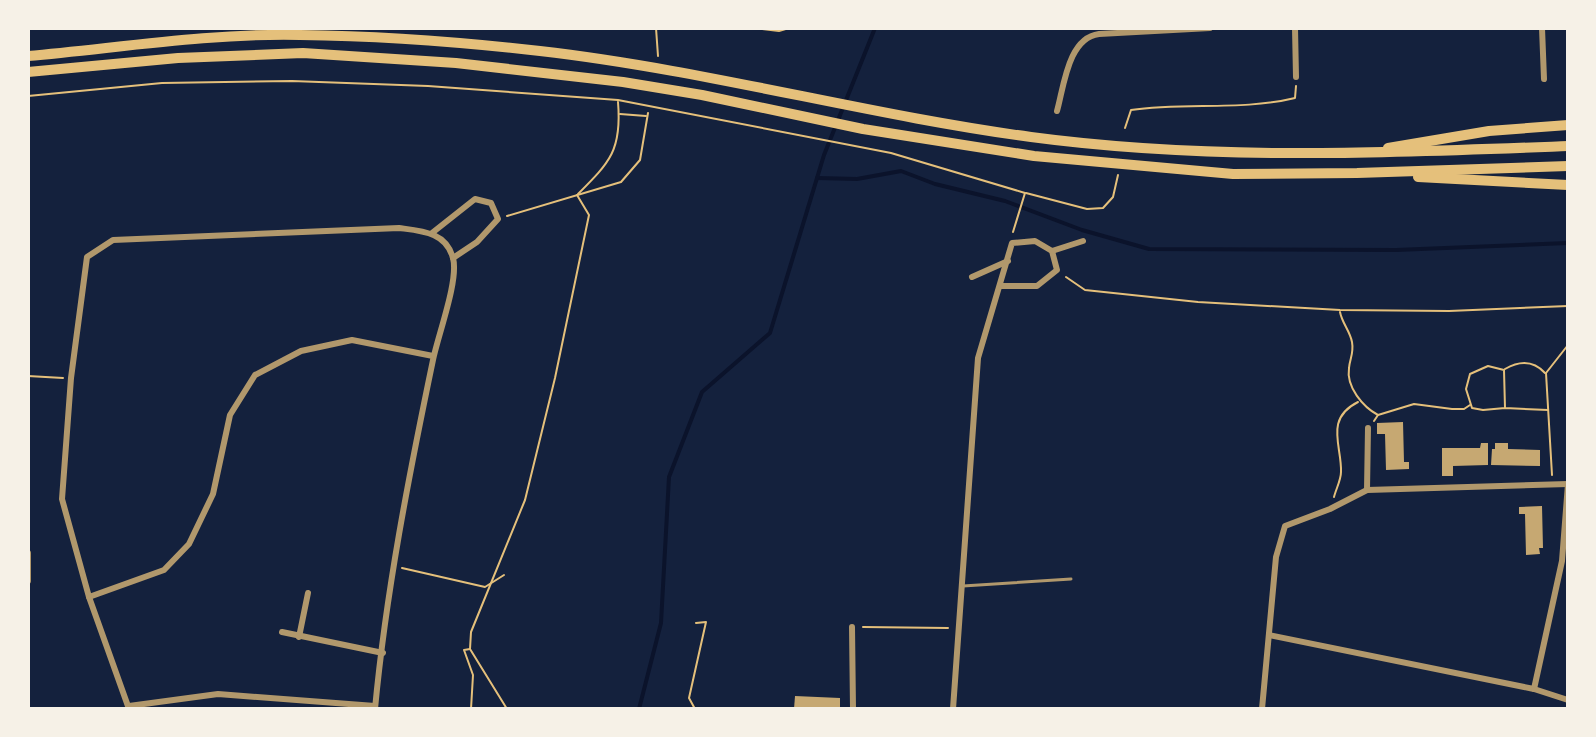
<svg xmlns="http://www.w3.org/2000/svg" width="1596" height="737" font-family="'Open Sans',sans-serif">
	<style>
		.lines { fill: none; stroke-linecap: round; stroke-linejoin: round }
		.stream { stroke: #0b132b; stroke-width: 4 }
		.building { fill: #c6a872 }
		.path { stroke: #e5c07b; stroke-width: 2 }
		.service { stroke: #b1986c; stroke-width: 3 }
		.minor { stroke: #b1986c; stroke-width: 6 }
		.trunk { stroke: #e5c07b; stroke-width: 10 }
	</style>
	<rect width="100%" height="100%" fill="#14213d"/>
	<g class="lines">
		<g class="stream">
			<polyline points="817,178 857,179 901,171 935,184 1005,201 1082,230 1149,249 1396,250 1568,243"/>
			<polyline points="639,709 661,623 669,477 702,392 770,333 824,155 875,28"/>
		</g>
	</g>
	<g class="building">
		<polygon points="1403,422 1404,462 1409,462 1409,469 1386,470 1385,434 1377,434 1377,423"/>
		<polygon points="1481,443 1488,443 1488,465 1453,466 1453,476 1442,476 1442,448 1480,448"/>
		<polygon points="1495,443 1508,443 1508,449 1540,450 1540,466 1491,465 1492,449 1495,449"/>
		<polygon points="1542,506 1543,548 1539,548 1540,554 1526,555 1525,514 1519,514 1519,507"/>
		<polygon points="795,696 840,698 840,709 794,709"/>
	</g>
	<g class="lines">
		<g class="path">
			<polyline points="656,28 658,56"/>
			<polyline points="755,28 779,31 789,28"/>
			<polyline points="28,96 162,83 292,81 428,86 618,100 891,153 1025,193 1013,232"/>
			<polyline points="620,114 646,116"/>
			<path d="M1125,128l6,-18c54,-8 111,1 164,-12l1,-12"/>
			<polyline points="1026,193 1087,209 1103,208 1113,197 1118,175"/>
			<path d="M578,194c32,-32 44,-44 40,-92"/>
			<polyline points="507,216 621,182 640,160 648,113"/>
			<polyline points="1066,277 1085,290 1198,302 1340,310 1449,311 1568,306"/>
			<path d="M1340,312c2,11 10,19 12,30 2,11 -2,16 -3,26 -3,19 14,39 29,47"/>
			<path d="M1505,369c14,-8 28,-9 40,4"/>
			<polyline points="28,376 63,378"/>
			<polyline points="1505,408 1504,370 1488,366 1470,374 1466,389 1472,408 1483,410 1505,408 1548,410"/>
			<polyline points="1374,421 1378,415 1414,404 1452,409 1464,409 1470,405"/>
			<polyline points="1552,475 1546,373 1568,345"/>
			<path d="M1334,497c2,-8 7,-17 7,-25 1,-26 -17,-53 17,-70"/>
			<polyline points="402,568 485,587 504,575"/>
			<polyline points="863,627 948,628"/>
			<polyline points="470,649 464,650 473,675 471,709"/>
			<polyline points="507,709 470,649 471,632 525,500 555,378 589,215 577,195"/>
			<polyline points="695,709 689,698 706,622 696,623"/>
		</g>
		<polyline class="service" points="963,586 1071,579"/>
		<g class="minor">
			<polyline points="1295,28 1296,77"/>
			<polyline points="1542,28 1544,79"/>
			<path d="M1057,111c7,-25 11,-73 42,-77l111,-6"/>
			<polyline points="432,233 475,199 491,203 498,219 477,242 453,258"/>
			<polyline points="1052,251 1083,241"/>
			<polyline points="972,277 1008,261"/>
			<polyline points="1367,490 1368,428"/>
			<polyline points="28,553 28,581"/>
			<polyline points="89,597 164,570 189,544 213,494 230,415 255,375 301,351 352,340 433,356"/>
			<polyline points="852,627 853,709"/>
			<polyline points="282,632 383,653"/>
			<polyline points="1269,635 1534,689 1568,700"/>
			<polyline points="299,637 308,593"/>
			<polyline points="1534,689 1562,561 1568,484"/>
			<polyline points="129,706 218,694 375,706"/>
			<path d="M129,709l-40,-112 -27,-98 9,-121 16,-121 26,-17 286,-12c23,3 47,4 54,30 6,22 -15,77 -20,102 -24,115 -47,232 -58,349"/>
			<polyline points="953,709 978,358 1012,243 1035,241 1052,251 1057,270 1037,286 1001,286"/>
			<polyline points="1262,709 1276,557 1285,526 1330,509 1367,490 1568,484"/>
		</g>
		<g class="trunk">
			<path d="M28,56c90,-8 181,-23 272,-21 80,1 161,7 240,16 166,19 327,64 491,86 179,24 358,16 537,9"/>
			<polyline points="28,72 178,58 303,53 456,63 623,82 702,95 863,129 1034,156 1233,174 1357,173 1568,166"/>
			<polyline points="1388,148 1489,131 1568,125"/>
			<polyline points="1418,177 1568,185"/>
		</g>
	</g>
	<rect width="1596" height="737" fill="none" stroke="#f6f1e7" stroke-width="60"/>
</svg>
